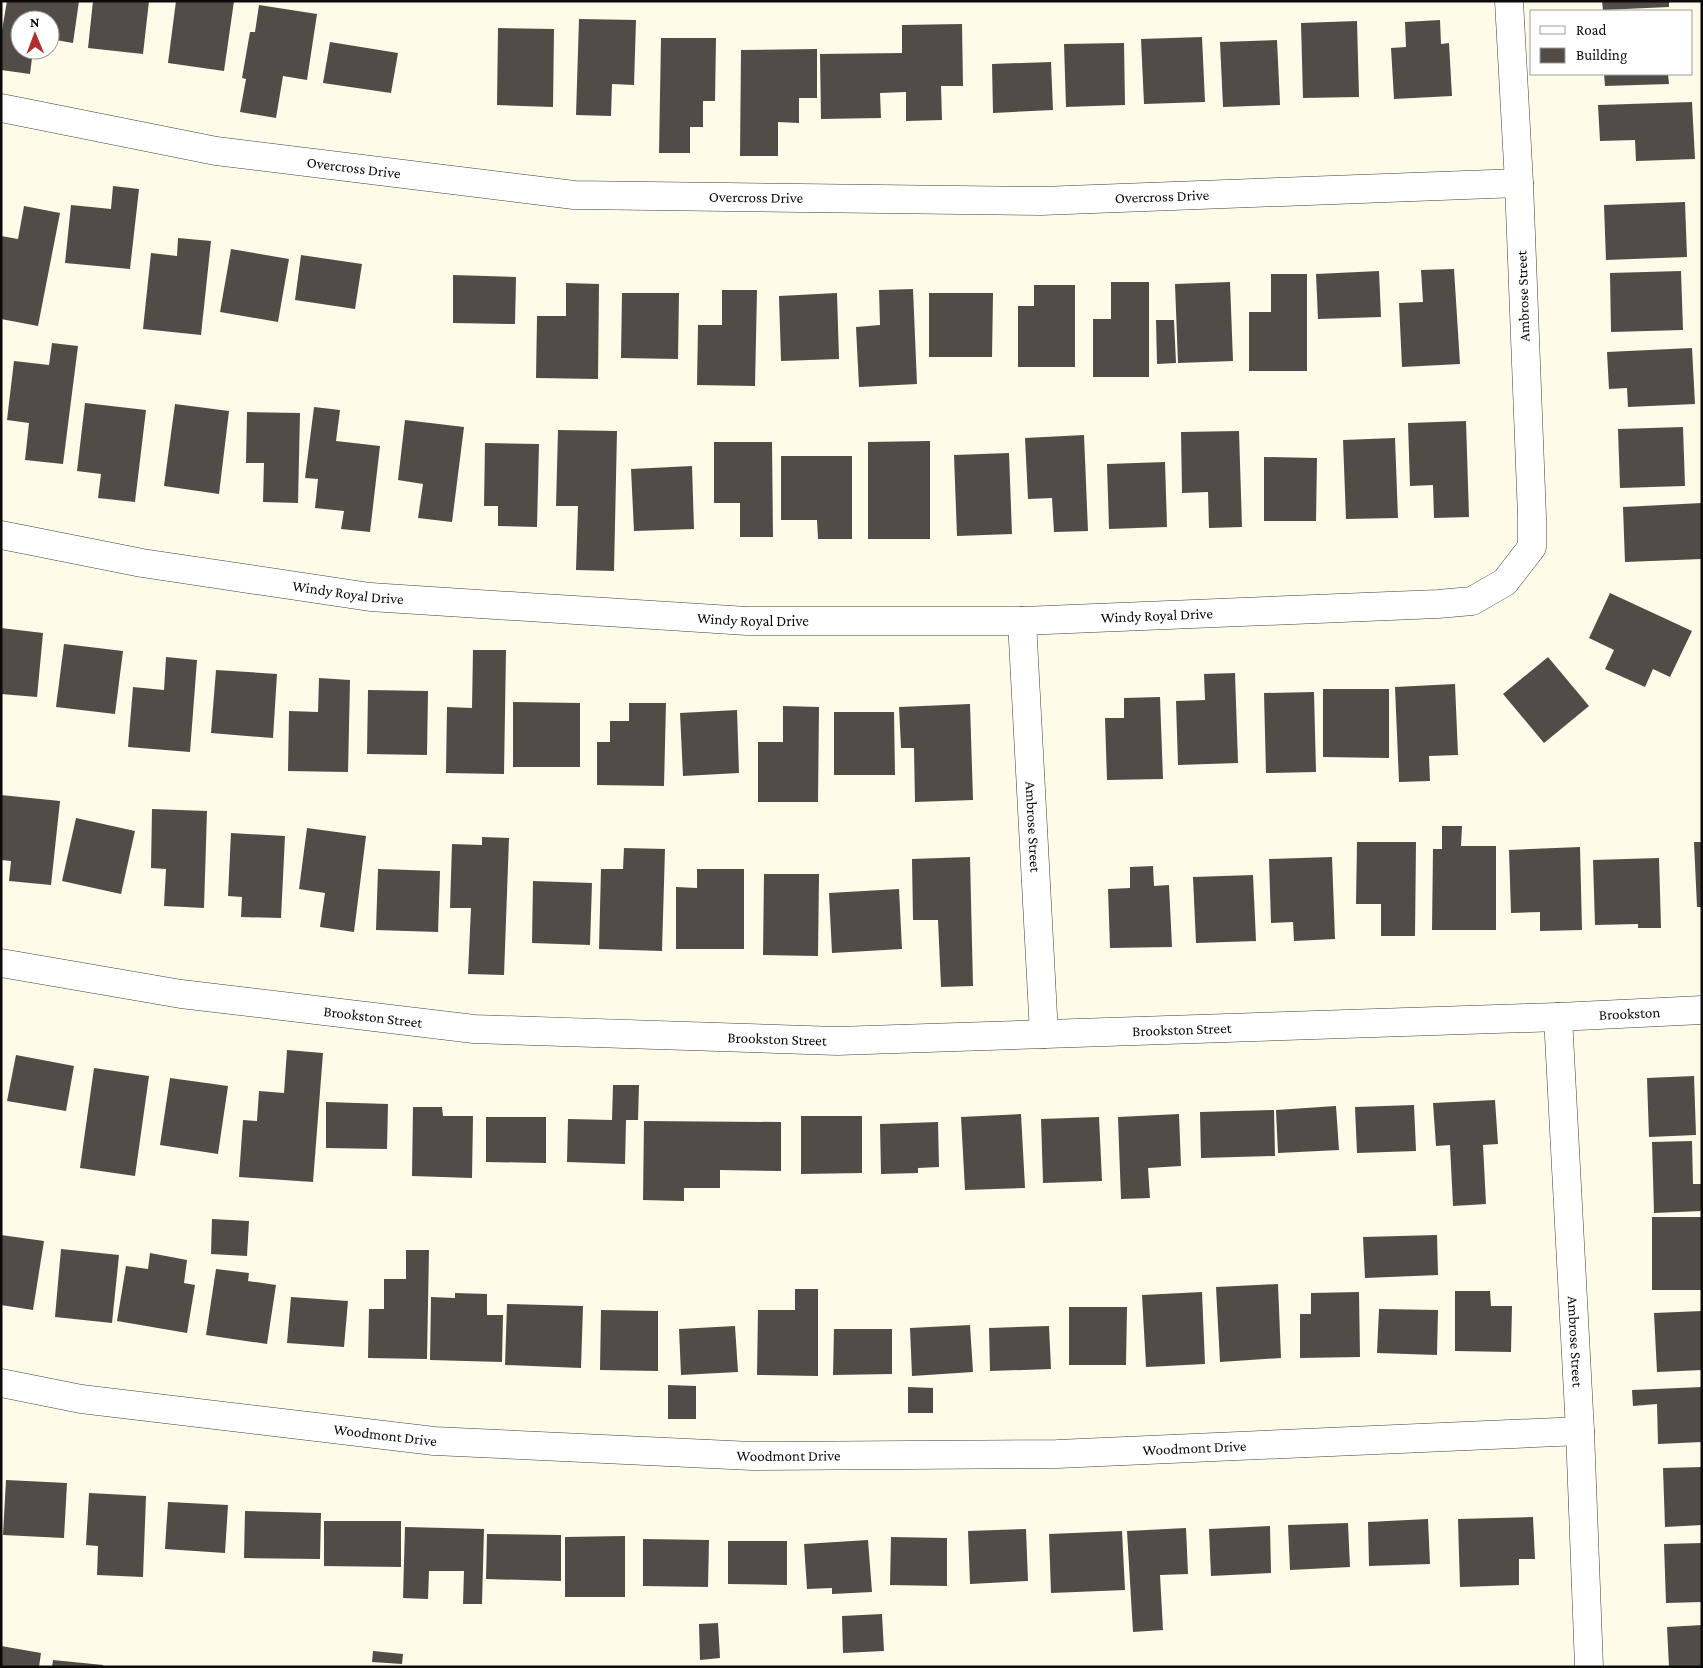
<svg xmlns="http://www.w3.org/2000/svg" width="1703" height="1668" font-family="'Crimson Pro',serif">
	<style>
		.building { fill: #524c48 }
		.lines { fill: none; stroke-linecap: round; stroke-linejoin: round }
		.minor-casing { stroke: #3e3e3e; stroke-width: 29 }
		.minor { stroke: #fff; stroke-width: 28 }
		.labels { text-anchor: middle; dominant-baseline: central; stroke-width: 5; stroke-linejoin: round; paint-order: stroke }
		.street-label { font-size: 15px; fill: #0b0b0b; stroke: #fff }
	</style>
	<rect width="100%" height="100%" fill="#fefbe9"/>
	<g class="building">
		<polygon points="7,1 79,1 73,43 50,39 50,20 20,20 20,50 33,50 30,74 1,70 1,36"/>
		<polygon points="93,1 149,1 143,54 88,48"/>
		<polygon points="176,1 234,1 224,71 168,63"/>
		<polygon points="1602,1 1669,1 1669,7 1603,10"/>
		<polygon points="259,5 317,14 307,80 283,76 276,118 240,112 246,79 242,78 250,32 255,32"/>
		<polygon points="579,19 636,20 634,85 612,84 611,116 576,115"/>
		<polygon points="1440,20 1441,44 1449,43 1452,96 1394,99 1391,48 1406,47 1405,22"/>
		<polygon points="1357,21 1359,97 1303,98 1301,23"/>
		<polygon points="962,24 963,86 941,86 942,120 906,121 906,92 880,93 881,118 821,119 820,54 902,53 902,25"/>
		<polygon points="498,28 554,29 553,107 497,105"/>
		<polygon points="1202,37 1205,102 1144,104 1141,39"/>
		<polygon points="661,38 716,38 715,101 703,101 703,127 690,127 690,153 659,153"/>
		<polygon points="1277,40 1280,105 1223,107 1220,42"/>
		<polygon points="330,42 398,53 391,93 323,83"/>
		<polygon points="1124,43 1125,105 1066,107 1064,44"/>
		<polygon points="817,49 817,98 799,98 799,123 778,122 778,156 740,156 741,50"/>
		<polygon points="1051,62 1053,110 993,113 992,64"/>
		<polygon points="1604,74 1668,74 1669,84 1605,86"/>
		<polygon points="1692,102 1695,159 1636,161 1635,140 1600,141 1598,105"/>
		<polygon points="113,186 139,189 130,269 65,263 71,205 111,209"/>
		<polygon points="1685,202 1687,257 1606,260 1604,205"/>
		<polygon points="24,206 60,213 38,326 1,319 1,236 18,239"/>
		<polygon points="178,238 211,241 201,335 143,329 151,253 177,256"/>
		<polygon points="231,249 289,259 278,322 220,312"/>
		<polygon points="301,255 362,264 355,309 295,300"/>
		<polygon points="1454,269 1460,364 1402,367 1399,303 1423,302 1421,270"/>
		<polygon points="1379,271 1381,317 1318,319 1316,274"/>
		<polygon points="1681,271 1683,330 1611,332 1610,273"/>
		<polygon points="1271,274 1307,274 1307,371 1249,371 1249,312 1271,312"/>
		<polygon points="453,275 516,277 515,324 453,323"/>
		<polygon points="1111,282 1149,282 1149,377 1093,377 1093,319 1111,319"/>
		<polygon points="1230,282 1233,361 1178,363 1175,284"/>
		<polygon points="566,283 599,284 598,379 536,378 537,316 566,316"/>
		<polygon points="1034,285 1075,285 1075,367 1018,367 1018,306 1034,306"/>
		<polygon points="913,289 917,384 859,387 856,327 880,325 879,290"/>
		<polygon points="722,290 757,290 755,386 697,385 698,325 722,325"/>
		<polygon points="622,293 679,293 678,359 621,358"/>
		<polygon points="837,293 839,359 781,361 779,296"/>
		<polygon points="929,293 993,293 992,357 929,357"/>
		<polygon points="1156,320 1174,320 1176,363 1157,364"/>
		<polygon points="52,343 78,346 63,464 25,460 29,423 7,420 14,361 49,365"/>
		<polygon points="1692,348 1695,404 1628,407 1627,388 1609,389 1607,352"/>
		<polygon points="85,403 146,410 135,502 98,498 101,474 77,471"/>
		<polygon points="175,404 229,411 219,494 164,486"/>
		<polygon points="314,407 340,410 336,441 380,446 370,532 341,529 344,511 315,508 318,479 305,478"/>
		<polygon points="247,412 300,413 298,503 263,502 264,463 246,463"/>
		<polygon points="405,420 464,427 452,522 418,518 423,484 398,480"/>
		<polygon points="1466,421 1469,517 1434,518 1433,485 1410,486 1408,423"/>
		<polygon points="1683,427 1685,486 1620,488 1618,429"/>
		<polygon points="558,430 617,431 614,571 576,570 578,506 556,506"/>
		<polygon points="1239,431 1242,527 1209,528 1208,492 1182,493 1181,432"/>
		<polygon points="1084,435 1088,531 1054,532 1052,498 1028,499 1025,438"/>
		<polygon points="1395,438 1398,518 1346,519 1343,440"/>
		<polygon points="930,441 930,539 868,539 868,442"/>
		<polygon points="714,442 772,442 773,537 740,537 740,503 714,503"/>
		<polygon points="485,443 539,444 537,527 498,526 498,506 484,506"/>
		<polygon points="1009,453 1012,534 957,536 954,455"/>
		<polygon points="781,456 852,456 852,539 818,539 817,520 781,520"/>
		<polygon points="1264,457 1317,458 1316,521 1264,521"/>
		<polygon points="1165,462 1167,527 1109,529 1107,464"/>
		<polygon points="692,466 694,529 634,531 631,469"/>
		<polygon points="1702,503 1702,559 1625,562 1623,507"/>
		<polygon points="1610,593 1692,631 1670,677 1653,669 1645,687 1605,669 1614,650 1589,638"/>
		<polygon points="1,628 43,633 37,697 1,694"/>
		<polygon points="64,644 123,651 115,714 56,707"/>
		<polygon points="473,650 506,650 504,774 446,773 447,707 472,708"/>
		<polygon points="166,657 197,660 190,752 128,747 133,687 164,690"/>
		<polygon points="1548,657 1589,706 1544,743 1503,694"/>
		<polygon points="216,670 277,674 273,738 211,733"/>
		<polygon points="1235,673 1238,763 1178,765 1176,701 1205,700 1204,674"/>
		<polygon points="319,678 350,680 348,772 288,771 289,711 318,712"/>
		<polygon points="1455,684 1458,755 1429,756 1430,781 1399,782 1395,687"/>
		<polygon points="1323,689 1389,689 1389,758 1323,757"/>
		<polygon points="368,690 428,691 427,755 367,754"/>
		<polygon points="1314,692 1316,772 1266,773 1264,693"/>
		<polygon points="1160,697 1163,779 1107,780 1105,718 1124,718 1124,698"/>
		<polygon points="513,702 580,703 580,767 513,767"/>
		<polygon points="629,703 666,703 664,786 597,785 597,742 610,742 610,721 629,721"/>
		<polygon points="970,704 973,800 915,802 914,748 901,748 899,707"/>
		<polygon points="783,706 819,707 818,802 758,802 758,742 783,742"/>
		<polygon points="737,710 739,773 683,776 680,713"/>
		<polygon points="834,712 894,712 895,775 834,775"/>
		<polygon points="1,795 60,801 51,885 9,881 11,861 1,860"/>
		<polygon points="152,809 207,811 204,908 164,906 166,869 151,868"/>
		<polygon points="76,818 135,831 121,894 62,881"/>
		<polygon points="1442,826 1462,826 1461,846 1496,846 1496,930 1432,930 1433,849 1442,849"/>
		<polygon points="307,828 366,836 354,932 320,927 325,893 299,889"/>
		<polygon points="231,833 285,836 281,918 241,917 242,897 228,896"/>
		<polygon points="482,837 509,838 504,975 468,974 471,908 450,908 452,844 482,845"/>
		<polygon points="1357,842 1416,842 1415,936 1381,936 1381,904 1356,904"/>
		<polygon points="1694,842 1702,842 1702,907 1697,907"/>
		<polygon points="1580,847 1582,930 1540,931 1540,912 1511,913 1509,850"/>
		<polygon points="624,848 665,849 662,951 599,949 601,869 623,869"/>
		<polygon points="970,857 973,986 941,987 938,920 913,920 912,859"/>
		<polygon points="1332,857 1335,939 1294,941 1293,922 1271,923 1269,859"/>
		<polygon points="1659,858 1661,928 1638,928 1638,924 1595,925 1593,860"/>
		<polygon points="1153,866 1154,886 1169,885 1172,947 1110,948 1108,889 1130,888 1130,867"/>
		<polygon points="378,869 440,871 438,932 376,930"/>
		<polygon points="697,869 744,869 744,949 676,949 676,887 697,888"/>
		<polygon points="764,874 819,874 818,956 763,955"/>
		<polygon points="1253,875 1256,941 1196,943 1193,877"/>
		<polygon points="533,881 592,883 590,945 532,943"/>
		<polygon points="899,889 902,949 832,953 829,893"/>
		<polygon points="287,1050 323,1053 313,1182 239,1177 243,1120 257,1121 259,1091 284,1093"/>
		<polygon points="16,1055 74,1066 66,1111 7,1101"/>
		<polygon points="94,1068 149,1076 135,1176 80,1168"/>
		<polygon points="1694,1076 1696,1135 1649,1137 1647,1078"/>
		<polygon points="170,1078 228,1086 218,1154 160,1145"/>
		<polygon points="613,1085 639,1085 638,1120 626,1120 625,1164 567,1162 568,1119 612,1120"/>
		<polygon points="1495,1100 1498,1144 1483,1145 1486,1204 1453,1206 1450,1145 1436,1146 1433,1103"/>
		<polygon points="326,1102 388,1104 387,1149 326,1148"/>
		<polygon points="1414,1105 1416,1151 1357,1153 1355,1107"/>
		<polygon points="1336,1106 1339,1150 1278,1153 1276,1110"/>
		<polygon points="413,1107 442,1107 443,1116 473,1116 472,1178 412,1176"/>
		<polygon points="1274,1110 1275,1156 1201,1158 1200,1112"/>
		<polygon points="1021,1114 1025,1188 965,1190 961,1117"/>
		<polygon points="1179,1114 1181,1166 1148,1168 1150,1198 1121,1199 1118,1117"/>
		<polygon points="801,1116 862,1116 862,1173 801,1174"/>
		<polygon points="486,1117 546,1117 546,1163 486,1162"/>
		<polygon points="1099,1117 1102,1181 1043,1183 1041,1119"/>
		<polygon points="644,1121 781,1122 781,1171 720,1170 720,1188 684,1188 684,1201 643,1200"/>
		<polygon points="938,1122 939,1167 918,1168 918,1173 881,1174 880,1124"/>
		<polygon points="1692,1141 1693,1184 1702,1184 1702,1211 1654,1213 1652,1142"/>
		<rect x="1652" y="1217" width="50" height="73"/>
		<polygon points="212,1219 249,1221 247,1256 211,1254"/>
		<polygon points="1,1235 44,1241 33,1310 1,1305"/>
		<polygon points="1437,1235 1438,1275 1365,1278 1363,1237"/>
		<polygon points="61,1249 119,1255 112,1323 55,1317"/>
		<polygon points="406,1250 429,1250 427,1359 368,1358 369,1309 384,1309 384,1279 406,1279"/>
		<polygon points="150,1253 187,1260 184,1283 195,1285 187,1333 117,1321 126,1266 148,1269"/>
		<polygon points="216,1269 249,1273 248,1281 276,1285 267,1344 206,1335"/>
		<polygon points="1278,1284 1281,1358 1220,1362 1216,1287"/>
		<polygon points="795,1289 818,1289 818,1376 757,1375 758,1310 795,1310"/>
		<polygon points="1455,1291 1490,1291 1491,1306 1512,1306 1511,1352 1455,1351"/>
		<polygon points="1202,1292 1205,1364 1146,1367 1142,1295"/>
		<polygon points="1359,1292 1360,1357 1300,1358 1300,1314 1311,1314 1311,1293"/>
		<polygon points="455,1293 487,1294 487,1315 503,1315 502,1362 430,1360 431,1297 455,1298"/>
		<polygon points="291,1297 348,1301 344,1347 287,1343"/>
		<polygon points="507,1304 583,1306 581,1368 505,1365"/>
		<polygon points="1069,1307 1127,1307 1126,1365 1069,1365"/>
		<polygon points="1379,1309 1438,1310 1437,1355 1377,1353"/>
		<polygon points="601,1310 658,1311 658,1371 600,1370"/>
		<polygon points="1702,1311 1702,1370 1657,1372 1654,1313"/>
		<polygon points="970,1325 973,1372 912,1376 910,1328"/>
		<polygon points="735,1326 738,1372 681,1375 679,1329"/>
		<polygon points="1049,1326 1051,1369 990,1371 989,1328"/>
		<polygon points="834,1329 892,1329 892,1374 833,1375"/>
		<polygon points="668,1385 696,1386 696,1419 668,1419"/>
		<polygon points="908,1387 933,1388 933,1413 908,1413"/>
		<polygon points="1702,1387 1702,1442 1658,1444 1657,1404 1633,1406 1632,1390"/>
		<polygon points="1702,1467 1702,1525 1665,1527 1663,1468"/>
		<polygon points="6,1480 67,1483 64,1538 3,1535"/>
		<polygon points="89,1493 146,1496 143,1577 97,1575 98,1546 86,1545"/>
		<polygon points="168,1502 228,1505 225,1553 165,1549"/>
		<polygon points="245,1511 321,1513 320,1559 244,1558"/>
		<polygon points="1533,1517 1535,1559 1519,1559 1519,1585 1460,1587 1458,1519"/>
		<polygon points="1428,1519 1430,1564 1369,1566 1368,1522"/>
		<polygon points="324,1521 401,1521 401,1567 324,1566"/>
		<polygon points="1348,1523 1350,1567 1290,1570 1288,1525"/>
		<polygon points="1270,1526 1271,1573 1211,1576 1209,1529"/>
		<polygon points="405,1527 484,1529 482,1604 463,1604 464,1571 429,1571 428,1599 403,1598"/>
		<polygon points="1186,1528 1188,1574 1160,1575 1163,1630 1133,1632 1127,1531"/>
		<polygon points="1026,1529 1028,1581 970,1584 968,1531"/>
		<polygon points="1122,1531 1125,1590 1051,1593 1049,1534"/>
		<polygon points="487,1534 561,1535 561,1581 486,1579"/>
		<polygon points="625,1536 625,1597 565,1597 565,1537"/>
		<polygon points="891,1537 947,1538 947,1586 890,1585"/>
		<polygon points="643,1539 709,1540 708,1587 643,1586"/>
		<polygon points="868,1540 872,1592 832,1594 832,1588 807,1589 804,1544"/>
		<polygon points="728,1541 787,1541 787,1585 728,1584"/>
		<polygon points="1702,1543 1702,1602 1666,1603 1664,1544"/>
		<polygon points="882,1614 884,1651 843,1653 842,1616"/>
		<polygon points="718,1623 720,1658 700,1660 699,1624"/>
		<polygon points="1702,1625 1702,1667 1669,1667 1667,1627"/>
		<polygon points="1,1646 41,1653 39,1667 1,1667"/>
		<polygon points="373,1651 403,1654 402,1664 372,1662"/>
		<polygon points="53,1660 103,1665 103,1667 52,1667"/>
	</g>
	<g class="lines">
		<defs>
			<g id="minor">
				<path id="s1" d="M1,108l215,43 358,44 467,6 478,-18"/>
				<path id="s2" d="M1,535l141,28 228,34 377,24h275l416,-17 34,-3 33,-19 27,-35v-30l-13,-334 -10,-182"/>
				<path id="s3" d="M1022,621l22,413"/>
				<path id="s4" d="M1,963l180,31 293,35 363,12 721,-24 144,-7"/>
				<path id="s5" d="M1558,1017l22,414 9,236"/>
				<path id="s6" d="M1,1383l80,16 353,42 318,15 305,-2 523,-23"/>
			</g>
		</defs>
		<use href="#minor" class="minor-casing"/>
		<use href="#minor" class="minor"/>
	</g>
	<g class="labels">
		<g class="street-label">
			<text stroke="none"><textPath href="#s1" startOffset="358">Overcross Drive</textPath></text>
			<text stroke="none"><textPath href="#s1" startOffset="1168">Overcross Drive</textPath></text>
			<text stroke="none"><textPath href="#s1" startOffset="762">Overcross Drive</textPath></text>
			<text transform="translate(1523 296) rotate(-92)">Ambrose Street</text>
			<text stroke="none"><textPath href="#s2" startOffset="352">Windy Royal Drive</textPath></text>
			<text stroke="none"><textPath href="#s2" startOffset="1162">Windy Royal Drive</textPath></text>
			<text stroke="none"><textPath href="#s2" startOffset="758">Windy Royal Drive</textPath></text>
			<text stroke="none"><textPath href="#s3" startOffset="206">Ambrose Street</textPath></text>
			<text stroke="none"><textPath href="#s4" startOffset="1634">Brookston</textPath></text>
			<text stroke="none"><textPath href="#s4" startOffset="376">Brookston Street</textPath></text>
			<text stroke="none"><textPath href="#s4" startOffset="1186">Brookston Street</textPath></text>
			<text stroke="none"><textPath href="#s4" startOffset="781">Brookston Street</textPath></text>
			<text stroke="none"><textPath href="#s5" startOffset="325">Ambrose Street</textPath></text>
			<text stroke="none"><textPath href="#s6" startOffset="388">Woodmont Drive</textPath></text>
			<text stroke="none"><textPath href="#s6" startOffset="1198">Woodmont Drive</textPath></text>
			<text stroke="none"><textPath href="#s6" startOffset="792">Woodmont Drive</textPath></text>
		</g>
	</g>
	<rect width="1703" height="1668" fill="none" stroke="#0b0b0b" stroke-width="5"/>
	<rect x="1530" y="10" width="162" height="65" fill="#ffffff" stroke="#9d9d9d"/>
	<rect x="1540" y="26" width="25" height="8" fill="#ffffff" stroke="#9d9d9d"/>
	<text x="1576" y="35" font-size="15" fill="#0b0b0b">Road</text>
	<rect x="1540" y="48" width="25" height="15" fill="#524c48" stroke="#9d9d9d"/>
	<text x="1576" y="60" font-size="15" fill="#0b0b0b">Building</text>
	<g transform="translate(35 35) rotate(359)"><circle r="24" fill="#ffffff" stroke="#9d9d9d"/>
	<path d="M0-4L9 19L0 12L-9 19Z" fill="#b12e2c"/>
	<text y="-8" font-size="14" font-weight="bold" text-anchor="middle" fill="#0b0b0b">N</text>
	</g>
</svg>
